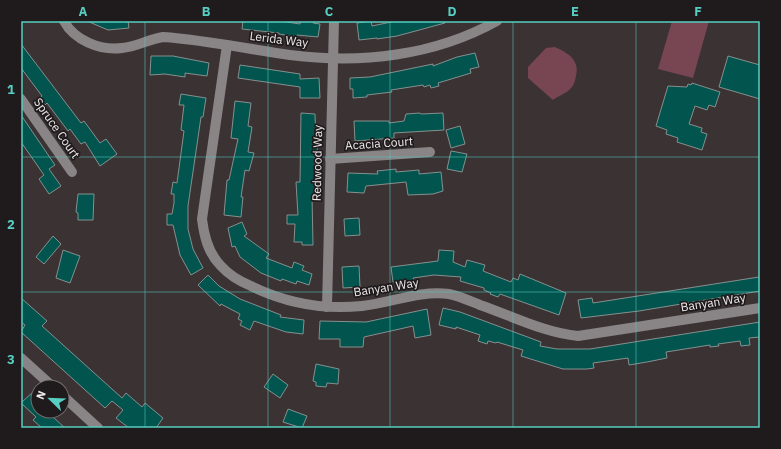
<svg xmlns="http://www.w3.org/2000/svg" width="781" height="449" font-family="'IBM Plex Sans',sans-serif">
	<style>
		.green { fill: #784653 }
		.building { fill: #01554e; stroke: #85908e }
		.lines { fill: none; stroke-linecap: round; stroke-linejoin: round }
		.minor { stroke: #898485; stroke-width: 10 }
		.grid { fill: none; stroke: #57cec1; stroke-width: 1; stroke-opacity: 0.55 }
		.labels { text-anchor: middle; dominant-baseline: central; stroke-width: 3.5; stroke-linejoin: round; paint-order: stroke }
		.street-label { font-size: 12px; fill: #f1ebed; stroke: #1f1b1c }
		.neatline { fill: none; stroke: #57cec1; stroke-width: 1.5 }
		.grid-label { font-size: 13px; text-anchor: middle; font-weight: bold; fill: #57cec1 }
	</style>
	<rect width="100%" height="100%" fill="#3b3234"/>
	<g class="green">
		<polygon points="672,21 709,21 693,78 658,69"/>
		<path d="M555,47c13,6 25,13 21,29 -1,5 -2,10 -7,14 -4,4 -11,6 -16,10l-25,-22v-11l18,-19z"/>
	</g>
	<g class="building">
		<polygon points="87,21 128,21 129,28 108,30"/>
		<polygon points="243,21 280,21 300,24 301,21 313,21 313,23 320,24 318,37 297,35 297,37 279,34 279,33 242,29"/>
		<polygon points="371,21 372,26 396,21 445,21 445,23 397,36 377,39 377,38 359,40 357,23"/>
		<polygon points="21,44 81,123 84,121 100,143 106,139 117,154 100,166 85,142 81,144 70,129 68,131 47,103 45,105 40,98 42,96 21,68"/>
		<polygon points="475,53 479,67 470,69 471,73 438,83 439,86 431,88 430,85 424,87 423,85 391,90 392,92 367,95 367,97 353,98 353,89 350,89 350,78 370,77 433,64 433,66 457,57"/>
		<polygon points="151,56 173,56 209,63 207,76 185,73 185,77 165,74 150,75"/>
		<polygon points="728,56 760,65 760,99 719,87"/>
		<polygon points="240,65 300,74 300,79 319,78 320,98 300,98 300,87 238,78"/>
		<polygon points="692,83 720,92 715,107 709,105 707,110 695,106 689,124 702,128 701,132 707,134 702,150 677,142 678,138 666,134 667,130 656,126 668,86 687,87 688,84 691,85"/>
		<polygon points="181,94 206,98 203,117 201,117 188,206 188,229 193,249 203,268 191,275 180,255 173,225 167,225 167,214 172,214 174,203 174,194 171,194 173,182 177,183 184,131 181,130 184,105 179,105"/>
		<polygon points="235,101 251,103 248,126 252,127 248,152 254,153 249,171 245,170 241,197 243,197 241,217 224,215 227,180 229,180 238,139 231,138"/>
		<polygon points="301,113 315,114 316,144 318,144 317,151 315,153 315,196 312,196 313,245 302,245 302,242 294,242 295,224 287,224 287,215 298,215 296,182 300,182"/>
		<polygon points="420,113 421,114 443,113 444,130 394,133 394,138 355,141 354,121 389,121 389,123 404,121 406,114"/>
		<polygon points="21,115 55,165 49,169 61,186 49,194 39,179 44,175 21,142"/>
		<polygon points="460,126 465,144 451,148 446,130"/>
		<polygon points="451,151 467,154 462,172 447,169"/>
		<polygon points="396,169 396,172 419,170 419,174 441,172 443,191 433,194 408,195 406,182 366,186 364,193 347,192 348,173 378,174 377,171"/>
		<polygon points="78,194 94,194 93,220 78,220 78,213 76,212"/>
		<polygon points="359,218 360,235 345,236 344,219"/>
		<polygon points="242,222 247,234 244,236 269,254 266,258 292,268 294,262 304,266 302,270 312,274 309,285 297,281 296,284 282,279 281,281 261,273 240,257 235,246 232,247 228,228"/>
		<polygon points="53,236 61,244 44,264 36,257"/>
		<polygon points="63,250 80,256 70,283 56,278"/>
		<polygon points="439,250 454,251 453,262 465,267 467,260 485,265 483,271 511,282 513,278 518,280 520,274 566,293 559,315 500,294 498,297 490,294 491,293 484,290 484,288 460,281 461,277 434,275 413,278 414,281 402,283 401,281 393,282 391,267 438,261"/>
		<polygon points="359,266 360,287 343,288 342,267"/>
		<polygon points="208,275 219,286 240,299 281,315 280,317 304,320 303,334 286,332 254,321 250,330 240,325 242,321 238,319 240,314 221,304 220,306 198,285"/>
		<polygon points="759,277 760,291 639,311 581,318 578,300 592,298 593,303"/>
		<polygon points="21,298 47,321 42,326 122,398 126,393 142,407 145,403 163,418 156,428 129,428 116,418 123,410 112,401 105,408 21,332 25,325 21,322"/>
		<polygon points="443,308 460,312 541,342 540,346 557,349 590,349 760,322 760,337 749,338 750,345 741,346 740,341 718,344 719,346 710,347 710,345 666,352 667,358 647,362 629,365 628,358 593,363 594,368 587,369 563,369 521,356 523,350 497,342 496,343 488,341 487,344 478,341 480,335 456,327 456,329 439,325"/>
		<polygon points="427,309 431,335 415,338 413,326 364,337 363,347 340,347 340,339 319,339 320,321 366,322"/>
		<polygon points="316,364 339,369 338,384 327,383 326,387 316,386 316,382 313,381"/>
		<polygon points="273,374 288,385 280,398 264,387"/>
		<polygon points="34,391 38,395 38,411 58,411 53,417 65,428 42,428 33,420 36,417 21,403"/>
		<polygon points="288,409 307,416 302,428 283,422"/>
	</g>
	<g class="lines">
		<g class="minor">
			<path d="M64,21c10,19 36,30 58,27 14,-1 27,-9 41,-11 43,3 85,12 127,18 71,9 144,1 207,-34"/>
			<path d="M227,45l-25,174c2,17 6,34 19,47 8,9 18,15 30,20 35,17 72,24 111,20 29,-3 57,-16 87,-12 10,2 21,7 31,11 32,11 65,28 98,31l182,-28"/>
			<polyline points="21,99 72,172"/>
			<polyline points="330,159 430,152"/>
			<polyline points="327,307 334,21"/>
			<polyline points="21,358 53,387"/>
			<polyline points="62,395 98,428"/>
		</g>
	</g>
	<path class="grid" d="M145,21v407M268,21v407M390,21v407M513,21v407M636,21v407M21,157h739M21,292h739"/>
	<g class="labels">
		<g class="street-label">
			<text transform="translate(279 39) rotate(7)">Lerida Way</text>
			<text transform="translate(57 128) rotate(55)">Spruce Court</text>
			<text transform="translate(379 143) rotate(-4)">Acacia Court</text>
			<text transform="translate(317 163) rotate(-89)">Redwood Way</text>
			<text transform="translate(386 287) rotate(-9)">Banyan Way</text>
			<text transform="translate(713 302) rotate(-9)">Banyan Way</text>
		</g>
	</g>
	<rect width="781" height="449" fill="none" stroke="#1f1b1c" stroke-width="44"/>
	<g transform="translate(50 399) rotate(293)"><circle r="19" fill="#1f1b1c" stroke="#736e70"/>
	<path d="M0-3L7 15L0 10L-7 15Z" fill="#57cec1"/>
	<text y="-6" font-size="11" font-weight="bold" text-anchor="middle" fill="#f1ebed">N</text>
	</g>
	<rect x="22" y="22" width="737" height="405" class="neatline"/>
	<g class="grid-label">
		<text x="83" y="16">A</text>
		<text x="206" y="16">B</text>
		<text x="329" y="16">C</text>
		<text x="452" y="16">D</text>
		<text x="575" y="16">E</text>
		<text x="698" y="16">F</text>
		<text x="11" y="94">1</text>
		<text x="11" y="229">2</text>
		<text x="11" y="364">3</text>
	</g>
</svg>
